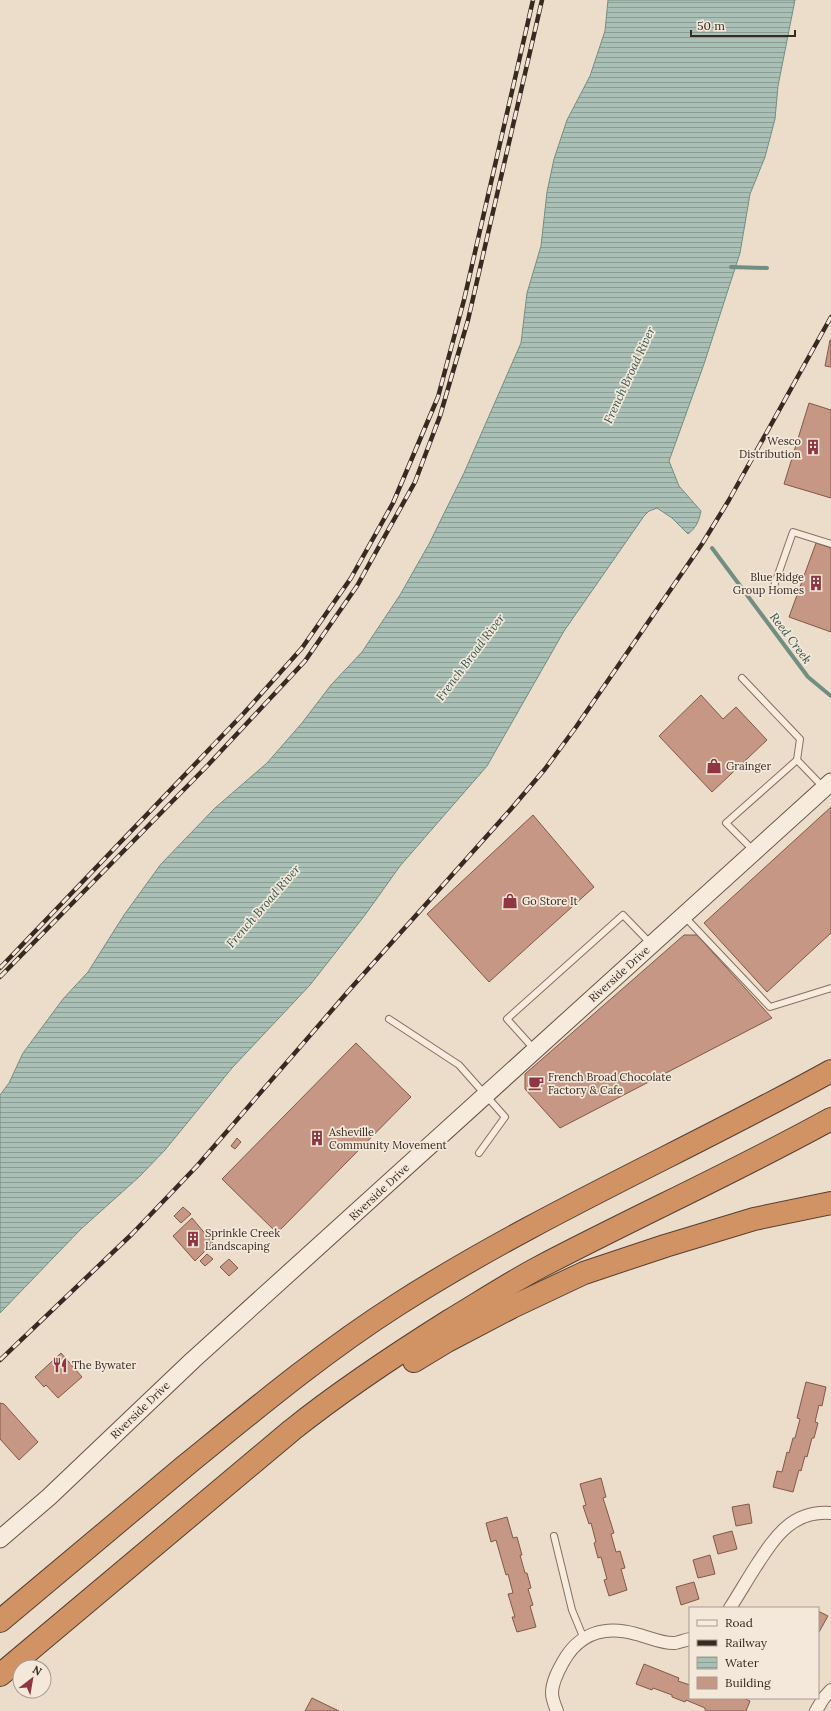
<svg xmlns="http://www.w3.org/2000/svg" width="831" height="1711" font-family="Lora,serif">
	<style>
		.water { fill: url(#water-rules); stroke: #718e83 }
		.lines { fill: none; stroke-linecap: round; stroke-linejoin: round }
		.stream { stroke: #718e83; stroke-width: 4 }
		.building { fill: #c59784; stroke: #835848 }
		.lane-casing { stroke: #866f60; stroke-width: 8 }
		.street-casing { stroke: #866f60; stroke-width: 14 }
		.secondary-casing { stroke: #685143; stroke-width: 19 }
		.highway-casing { stroke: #553f33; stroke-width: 24 }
		.lane { stroke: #f6ebdd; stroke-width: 6 }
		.street { stroke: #f6ebdd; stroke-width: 12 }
		.secondary { stroke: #f6ebdd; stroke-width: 17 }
		.highway { stroke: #d19364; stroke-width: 22 }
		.rail-casing { stroke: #382a22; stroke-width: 4.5 }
		.rail { stroke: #f3e8d9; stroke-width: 3; stroke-dasharray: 9; stroke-linecap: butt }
		.labels { text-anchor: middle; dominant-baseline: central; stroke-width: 3.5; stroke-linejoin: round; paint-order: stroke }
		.poi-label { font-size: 11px; fill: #382a22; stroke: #f3e8d9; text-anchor: start }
		.street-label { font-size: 11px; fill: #382a22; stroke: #f3e8d9 }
		.water-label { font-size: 12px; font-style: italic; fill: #33564f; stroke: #f3e8d9 }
	</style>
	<defs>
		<pattern id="water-rules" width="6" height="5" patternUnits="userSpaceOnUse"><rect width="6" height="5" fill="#aac0b7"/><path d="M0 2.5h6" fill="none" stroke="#8b9c94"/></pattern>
	</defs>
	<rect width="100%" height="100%" fill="#ebddca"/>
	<path class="water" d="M608,0h187l-17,86 -3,33 -10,38 -15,37 -10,59 -36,111 -35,97 10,25 22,25c-2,10 -5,17 -13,23l-16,-16 -15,-10 -8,3 -5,5 -80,115 -77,135 -87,100 -35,49 -55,70 -78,83 -67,82 -25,26 -59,53 -81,84v-218l9,-12 14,-30 40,-54 25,-27 36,-57 37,-51 54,-56 52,-45 35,-40 29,-38 31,-33 38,-57 29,-51 35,-71 57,-130 6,-50 14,-47 6,-54 7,-33 13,-39 23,-44 15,-45z"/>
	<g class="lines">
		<g class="stream">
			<polyline points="731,267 767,268"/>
			<polyline points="712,548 808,677 831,696"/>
		</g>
	</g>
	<g class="building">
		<polygon points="830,340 831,340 831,367 825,366"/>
		<polygon points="809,403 831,410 831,498 784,484"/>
		<polygon points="816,543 831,548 831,632 789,617"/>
		<polygon points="701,695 723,719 736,707 767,740 712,792 659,736"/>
		<polygon points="831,807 831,933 767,992 704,923"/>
		<polygon points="533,815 594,887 489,982 427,914"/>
		<polygon points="684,935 697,935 772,1018 560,1128 525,1089 525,1074"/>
		<polygon points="356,1043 411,1097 277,1233 222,1179"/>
		<polygon points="237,1138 241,1142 235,1149 231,1146"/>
		<polygon points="183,1207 191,1214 181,1223 174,1216"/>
		<polygon points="192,1218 213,1243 195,1261 173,1236"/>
		<polygon points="207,1254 213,1259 205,1266 200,1261"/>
		<polygon points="229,1259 238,1268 229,1276 220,1267"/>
		<polygon points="61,1353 82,1377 58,1398 46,1385 44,1387 35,1377"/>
		<polygon points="806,1382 826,1387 822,1406 819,1405 815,1422 818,1423 814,1438 812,1438 807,1457 805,1456 801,1471 799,1470 793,1492 773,1487 777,1471 782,1472 787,1452 789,1453 793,1438 795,1438 800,1419 797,1418"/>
		<polygon points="0,1403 4,1404 38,1442 19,1460 0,1439"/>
		<polygon points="601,1478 606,1497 603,1498 614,1533 611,1534 616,1552 620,1551 625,1568 621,1569 627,1590 609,1596 604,1580 607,1579 601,1557 598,1558 594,1543 596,1542 591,1523 589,1524 583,1506 586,1505 580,1484"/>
		<polygon points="749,1504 752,1523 736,1526 732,1507"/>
		<polygon points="507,1517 513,1538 517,1537 522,1555 520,1555 525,1573 527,1573 531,1588 528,1589 533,1605 530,1606 536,1627 517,1632 512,1617 515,1617 508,1594 513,1593 508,1574 506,1575 496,1540 491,1542 486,1523"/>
		<polygon points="732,1531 737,1549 718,1554 713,1536"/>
		<polygon points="710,1555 715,1574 698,1578 693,1560"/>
		<polygon points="694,1582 699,1599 681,1605 676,1587"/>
		<polygon points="818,1611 828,1616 819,1632 818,1631"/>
		<polygon points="644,1664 679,1678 678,1681 690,1685 690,1698 743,1698 750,1701 746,1711 707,1711 705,1710 705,1708 686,1700 685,1702 672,1697 672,1695 653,1688 652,1690 636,1684"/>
		<polygon points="312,1698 339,1711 305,1711"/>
	</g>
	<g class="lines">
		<defs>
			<g id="lane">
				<polyline points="774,586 793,532 831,544"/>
				<polyline points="742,678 800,739 797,760"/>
				<polyline points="754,851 726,823 797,760 824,788"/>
				<polyline points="684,916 770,1007 831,988"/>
				<polyline points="389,1019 459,1065 505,1117 479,1153"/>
				<polyline points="534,1049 507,1019 623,915 651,944"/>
				<polyline points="554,1536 572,1610 584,1639"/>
			</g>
			<g id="street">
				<path d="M730,1608c9,-14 17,-28 26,-42 19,-29 36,-56 75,-53"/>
				<path d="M557,1711c-2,-5 -5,-12 -5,-18 0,-11 6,-22 11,-31 16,-29 42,-37 73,-28 13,3 26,10 39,9 5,-1 10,-3 15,-4"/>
				<polyline points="816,1711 823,1699 831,1690"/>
			</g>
			<polyline id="secondary" points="0,1539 49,1497 193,1360 831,782"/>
			<g id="highway">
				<polyline points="414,1361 447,1341 512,1307 584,1273 665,1246 754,1219 831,1203"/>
				<path d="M0,1621c62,-52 123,-103 185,-155 69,-56 137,-113 212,-161 139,-89 290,-154 434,-234"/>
				<path d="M0,1675l292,-245c50,-40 103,-75 157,-109 30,-18 59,-37 89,-53 97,-51 197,-96 293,-149"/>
			</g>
		</defs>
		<use href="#lane" class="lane-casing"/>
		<use href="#street" class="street-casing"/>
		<use href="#secondary" class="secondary-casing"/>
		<use href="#highway" class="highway-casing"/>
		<use href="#lane" class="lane"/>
		<use href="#street" class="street"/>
		<use href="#secondary" class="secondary"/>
		<use href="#highway" class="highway"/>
		<defs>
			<g id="rail">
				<polyline points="0,968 244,713 302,648 351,578 393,503 438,397 464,300 533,0"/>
				<polyline points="0,977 208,765 305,661 357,586 415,482 440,416 468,320 542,0"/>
				<polyline points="0,1360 132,1234 197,1166 352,987 511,809 545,769 576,727 702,544 729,500 831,317"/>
			</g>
		</defs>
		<use href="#rail" class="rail-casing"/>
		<use href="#rail" class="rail"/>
	</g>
	<defs>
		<symbol id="building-bare" viewBox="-9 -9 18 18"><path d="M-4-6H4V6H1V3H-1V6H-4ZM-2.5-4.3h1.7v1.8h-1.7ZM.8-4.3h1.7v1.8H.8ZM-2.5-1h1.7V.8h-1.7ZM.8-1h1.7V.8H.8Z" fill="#8f3642" stroke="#f3e8d9" stroke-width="2.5" paint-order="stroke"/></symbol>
		<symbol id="shop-bare" viewBox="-9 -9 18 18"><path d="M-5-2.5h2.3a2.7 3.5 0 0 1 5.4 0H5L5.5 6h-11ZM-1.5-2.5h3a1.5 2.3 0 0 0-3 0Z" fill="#8f3642" stroke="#f3e8d9" stroke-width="2.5" paint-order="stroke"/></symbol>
		<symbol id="cafe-bare" viewBox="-9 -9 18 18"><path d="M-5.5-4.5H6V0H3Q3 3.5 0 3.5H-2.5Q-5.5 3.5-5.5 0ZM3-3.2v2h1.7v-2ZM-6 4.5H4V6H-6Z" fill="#8f3642" stroke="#f3e8d9" stroke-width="2.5" paint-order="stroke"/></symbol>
		<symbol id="restaurant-bare" viewBox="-9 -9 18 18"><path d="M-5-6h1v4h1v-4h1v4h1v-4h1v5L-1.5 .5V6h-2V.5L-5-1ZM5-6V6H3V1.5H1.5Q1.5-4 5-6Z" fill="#8f3642" stroke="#f3e8d9" stroke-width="2.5" paint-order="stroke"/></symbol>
	</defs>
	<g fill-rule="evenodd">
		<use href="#building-bare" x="802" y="436" width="22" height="22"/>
		<use href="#building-bare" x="805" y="572" width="22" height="22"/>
		<use href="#shop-bare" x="703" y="755" width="22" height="22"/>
		<use href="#shop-bare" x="499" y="890" width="22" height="22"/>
		<use href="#cafe-bare" x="525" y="1072" width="22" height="22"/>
		<use href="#building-bare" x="306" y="1127" width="22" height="22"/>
		<use href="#building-bare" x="182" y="1228" width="22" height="22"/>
		<use href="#restaurant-bare" x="49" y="1354" width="22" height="22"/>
	</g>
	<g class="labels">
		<g class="poi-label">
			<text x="801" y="441" text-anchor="end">Wesco<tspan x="801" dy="13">Distribution</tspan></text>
			<text x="804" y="577" text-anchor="end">Blue Ridge<tspan x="804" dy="13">Group Homes</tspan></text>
			<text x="726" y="766">Grainger</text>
			<text x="522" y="901">Go Store It</text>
			<text x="548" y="1077">French Broad Chocolate<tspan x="548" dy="13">Factory &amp; Cafe</tspan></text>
			<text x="329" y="1132">Asheville<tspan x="329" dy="13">Community Movement</tspan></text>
			<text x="205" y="1233">Sprinkle Creek<tspan x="205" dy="13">Landscaping</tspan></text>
			<text x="72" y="1365">The Bywater</text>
		</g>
		<g class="street-label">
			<text transform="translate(619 974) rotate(-42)">Riverside Drive</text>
			<text transform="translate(379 1192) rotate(-43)">Riverside Drive</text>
			<text transform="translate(140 1410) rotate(-44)">Riverside Drive</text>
		</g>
		<g class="water-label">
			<text transform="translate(629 375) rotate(-65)">French Broad River</text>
			<text transform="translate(791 638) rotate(53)">Reed Creek</text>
			<text transform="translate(470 657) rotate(-53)">French Broad River</text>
			<text transform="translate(263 906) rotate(-49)">French Broad River</text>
		</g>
	</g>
	<rect x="689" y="1607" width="130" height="92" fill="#f3e8d9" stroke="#a89c90"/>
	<rect x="697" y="1620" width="20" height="6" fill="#f6ebdd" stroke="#a89c90"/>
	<text x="725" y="1627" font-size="12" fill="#382a22">Road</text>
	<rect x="697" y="1640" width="20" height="6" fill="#382a22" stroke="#a89c90"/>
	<text x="725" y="1647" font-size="12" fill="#382a22">Railway</text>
	<rect x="697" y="1657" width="20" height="12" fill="url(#water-rules)" stroke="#a89c90"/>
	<text x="725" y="1667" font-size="12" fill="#382a22">Water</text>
	<rect x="697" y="1677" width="20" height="12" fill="#c59784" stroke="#a89c90"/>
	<text x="725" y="1687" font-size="12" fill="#382a22">Building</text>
	<g transform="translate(32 1679) rotate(31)"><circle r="19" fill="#f3e8d9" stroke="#a89c90"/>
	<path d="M0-3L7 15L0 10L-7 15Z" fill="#8f3642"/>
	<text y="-6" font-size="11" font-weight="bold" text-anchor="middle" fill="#382a22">N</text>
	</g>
	<path d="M691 30v6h104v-6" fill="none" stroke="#382a22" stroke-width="2"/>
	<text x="697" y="30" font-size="12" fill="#382a22" stroke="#f3e8d9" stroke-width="3" paint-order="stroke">50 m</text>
</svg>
